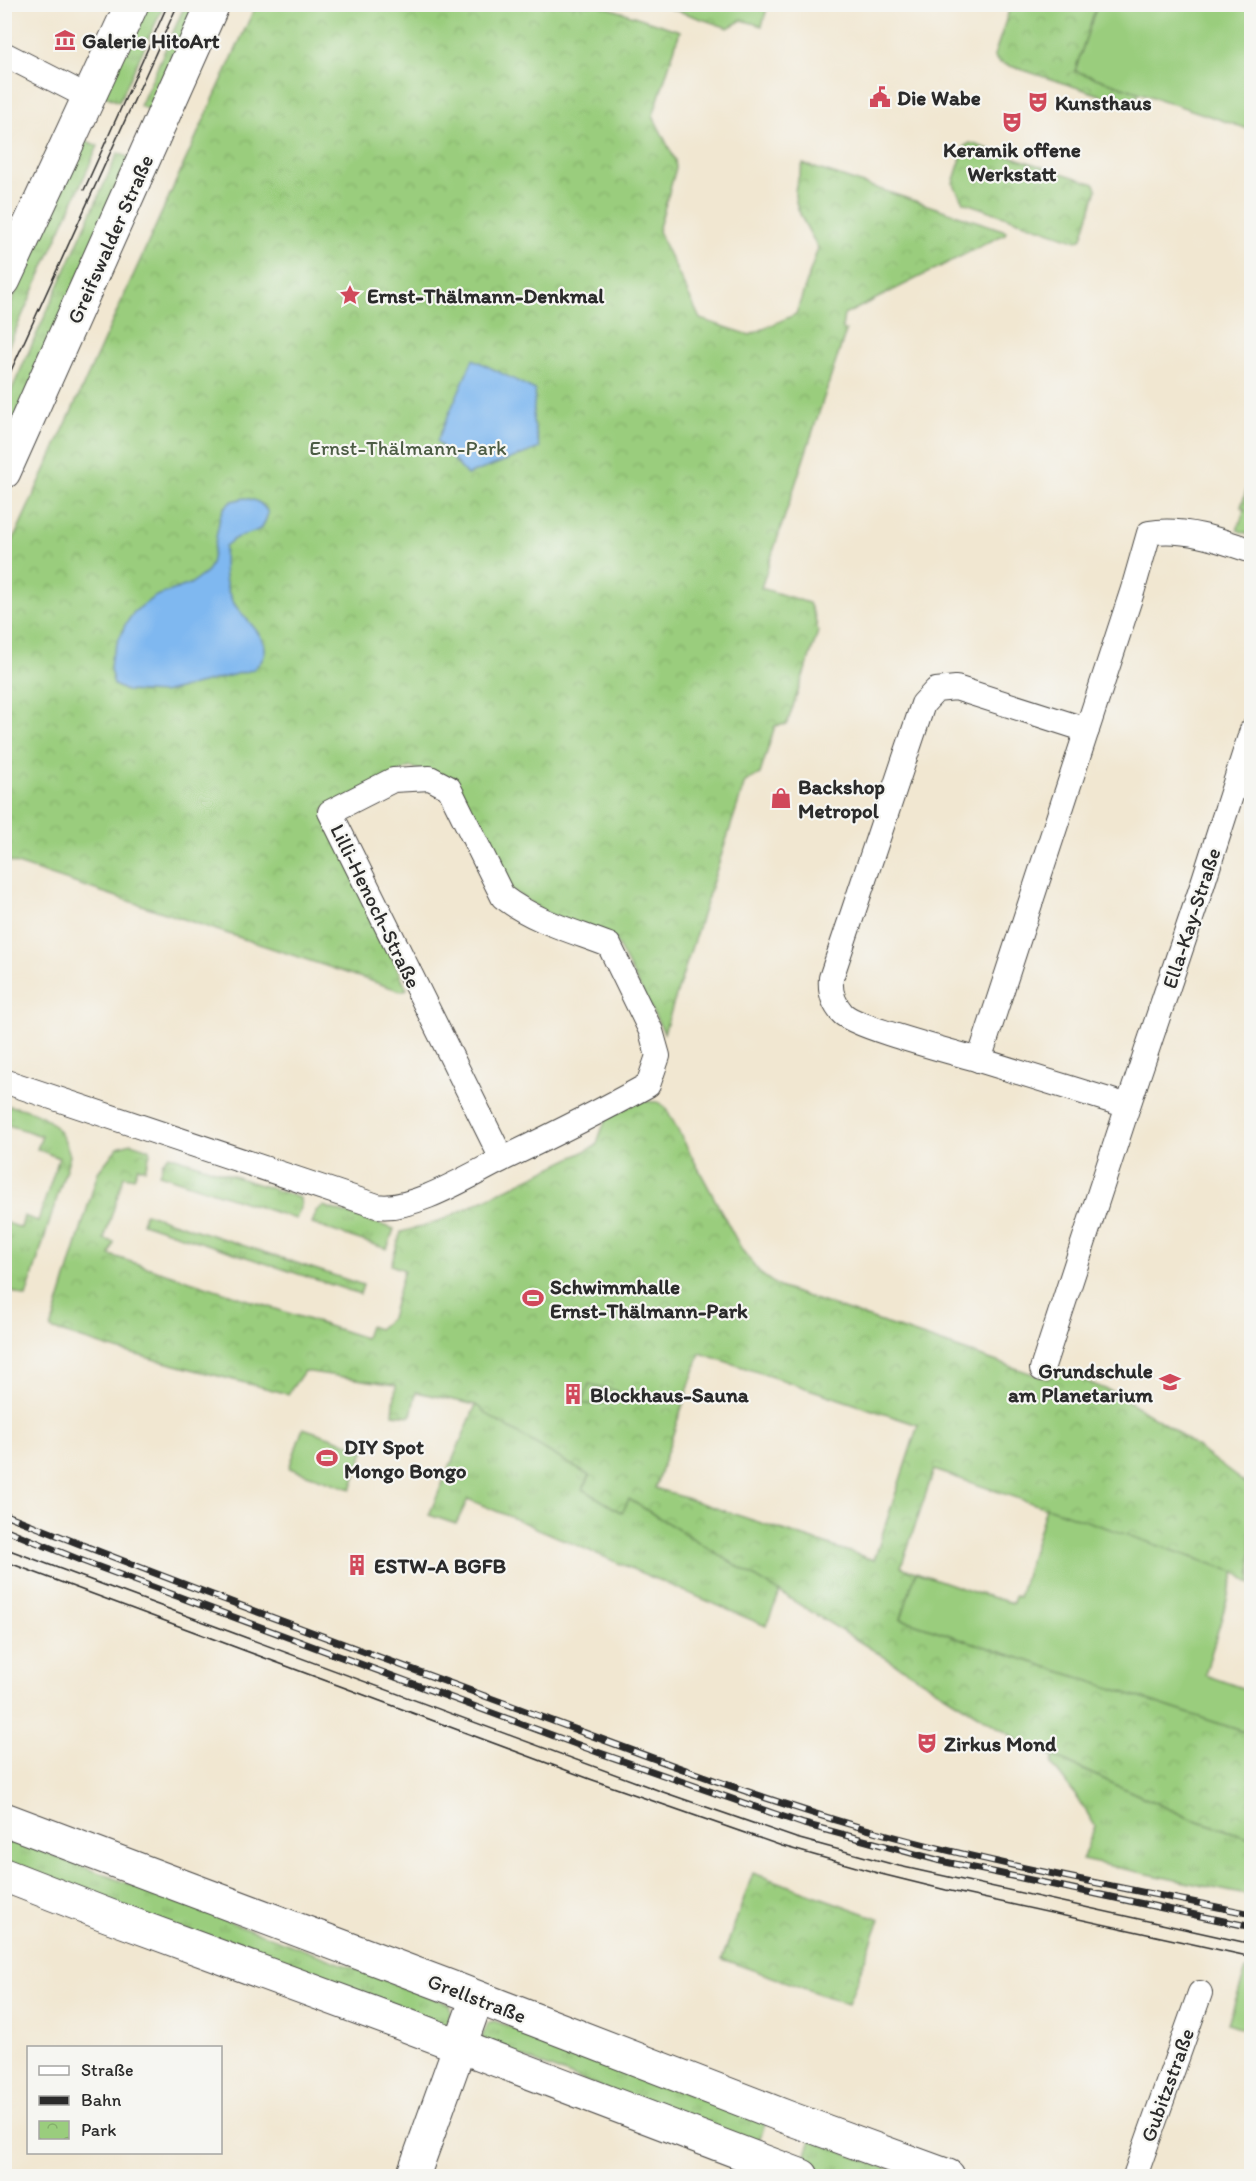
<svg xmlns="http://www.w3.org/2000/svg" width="1256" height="2181" font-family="Itim,sans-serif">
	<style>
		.grass { fill: url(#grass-tufts); stroke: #627c54; stroke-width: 1.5 }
		.park { fill: url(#park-crowns); stroke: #627c54; stroke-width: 1.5; fill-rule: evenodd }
		.garden { fill: #9acd7d; stroke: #627c54; stroke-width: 1.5 }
		.water { fill: #7fb8f0; stroke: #55728e; stroke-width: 1.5 }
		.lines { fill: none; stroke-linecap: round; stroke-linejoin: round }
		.street-casing { stroke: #494744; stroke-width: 26 }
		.secondary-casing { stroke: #494744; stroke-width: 35 }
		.primary-casing { stroke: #494744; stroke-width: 35 }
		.street { stroke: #fff; stroke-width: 24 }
		.secondary { stroke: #fff; stroke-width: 33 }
		.primary { stroke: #fff; stroke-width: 33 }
		.tram { stroke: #2b2b2b; stroke-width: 1.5 }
		.rail-casing { stroke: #2b2b2b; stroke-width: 7 }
		.rail { stroke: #f6f6f2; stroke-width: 4.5; stroke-dasharray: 14; stroke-linecap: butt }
		.labels { text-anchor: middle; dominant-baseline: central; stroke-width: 4.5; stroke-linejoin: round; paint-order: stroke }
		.poi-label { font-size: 21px; font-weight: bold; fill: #2b2b2b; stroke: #f6f6f2; text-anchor: start }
		.street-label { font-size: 21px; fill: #2b2b2b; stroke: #f6f6f2 }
		.park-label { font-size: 21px; fill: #4c5c44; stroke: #f6f6f2 }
	</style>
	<defs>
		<pattern id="grass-tufts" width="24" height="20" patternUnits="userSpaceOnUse" patternTransform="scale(1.5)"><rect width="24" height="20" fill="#9acd7d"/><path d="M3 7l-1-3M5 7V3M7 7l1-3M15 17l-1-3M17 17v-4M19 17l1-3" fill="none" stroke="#85b06c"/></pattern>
		<pattern id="park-crowns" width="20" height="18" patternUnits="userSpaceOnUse" patternTransform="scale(1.5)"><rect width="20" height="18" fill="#9acd7d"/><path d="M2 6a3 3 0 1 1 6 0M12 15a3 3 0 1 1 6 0" fill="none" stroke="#85b06c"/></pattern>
	</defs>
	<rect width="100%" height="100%" fill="#f6f6f2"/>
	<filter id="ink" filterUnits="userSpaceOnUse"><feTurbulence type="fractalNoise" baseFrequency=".0167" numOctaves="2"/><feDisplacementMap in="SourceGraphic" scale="12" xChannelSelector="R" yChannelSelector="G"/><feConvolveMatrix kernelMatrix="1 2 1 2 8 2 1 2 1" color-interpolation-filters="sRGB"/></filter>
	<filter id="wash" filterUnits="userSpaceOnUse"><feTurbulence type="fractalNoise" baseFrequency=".008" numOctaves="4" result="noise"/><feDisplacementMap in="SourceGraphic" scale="24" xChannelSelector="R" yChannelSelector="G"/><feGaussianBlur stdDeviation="1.35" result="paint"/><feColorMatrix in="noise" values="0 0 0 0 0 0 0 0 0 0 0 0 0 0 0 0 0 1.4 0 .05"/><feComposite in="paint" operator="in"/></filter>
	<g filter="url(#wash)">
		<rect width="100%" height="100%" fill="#f1e7d1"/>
		<g class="grass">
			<polygon points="144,5 164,5 119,102 103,95"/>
			<polygon points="185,5 200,5 152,111 140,106"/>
			<polygon points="84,140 98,146 5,354 5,317"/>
			<polygon points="118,153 132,159 5,442 5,405"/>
			<polygon points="1251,476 1251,535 1237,530 1245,509 1241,507"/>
			<path d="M9,1106c32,4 53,18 61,50l-44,141 -21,-8v-67l16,6 3,-12 14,5 21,-63 -22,-9 5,-13 -37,-12v-10z"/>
			<polygon points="169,1155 300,1198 301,1206 296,1219 159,1174 163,1162"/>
			<polygon points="323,1206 394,1229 387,1249 312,1224 316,1211"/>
			<polygon points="145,1213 363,1285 360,1294 142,1223"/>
			<polygon points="476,1405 495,1420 590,1476 583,1489 622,1513 629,1499 780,1592 766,1626 468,1499 456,1524 429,1515"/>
			<polygon points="1053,1756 1189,1818 1251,1838 1251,1896 1082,1860 1095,1826 1082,1804 1052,1765"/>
			<polygon points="4,1837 449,2004 451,2011 445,2027 5,1866"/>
			<polygon points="495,2021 766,2122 756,2148 481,2041 487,2023"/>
			<polygon points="811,2140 908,2176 833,2176 802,2165"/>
		</g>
		<g class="park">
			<path d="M256,5h344l80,26 -27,85 22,44 1,8 -18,63 42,88 50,16 46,-21 22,-66c-8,-16 -23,-37 -23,-55 0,-9 5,-20 8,-29l203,67 -1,3 -161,81 -2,13 4,3 -85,257 48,15 6,14 3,15 -31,92 -12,2 -15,48 -15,8 -81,251 -50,-95 -68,-25 -34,-23 -59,-110 -43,-13 -87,43 84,179 -6,2 -396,-131v-302z"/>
			<polygon points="660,5 768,4 768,5 762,26 742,20 728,28"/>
			<polygon points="1011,5 1097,5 1075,71 1139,92 1134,106 998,62 994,56"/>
			<polygon points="970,143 1095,184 1097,189 1082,238 1077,241 963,202 953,183 965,146"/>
			<path d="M640,1101l18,1 8,6 76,142 19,24 18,13 268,92 14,-8 54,22 55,34 81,61v96l-16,-12 -301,-102 -33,97 15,5 -15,47 350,115v104l-62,-20 -169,-77 -391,-242 -7,14 -39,-24 7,-13 -95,-56 -19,-15 -60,-13 -5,24 -18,-2 3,-29 -92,-14 -16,23 -178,-46 -59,-19 47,-157 20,-25 13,-4 18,6 1,5 -5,15 -7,-2 -4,11 -10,-2 -20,63 10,3 -4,13 255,83 4,-12 9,3 13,-11 13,-48 -13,-5 10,-33 37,-10 158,-76 10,-28zM700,1353l218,72 -44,135 -219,-72z"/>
			<polygon points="753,1873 880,1919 848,2004 722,1959"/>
		</g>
		<g class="garden">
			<polygon points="1097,5 1251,5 1251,130 1075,71"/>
			<path d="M589,1384l28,7 -5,10c-10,3 -19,5 -30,2z"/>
			<polygon points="303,1428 365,1449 351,1489 289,1468"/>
			<polygon points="1046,1507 1235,1572 1205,1675 1251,1691 1251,1734 901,1619 916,1572 976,1593 1013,1603 1015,1596 1019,1597"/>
			<polygon points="1246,1970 1251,1971 1251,2031 1228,2023"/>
		</g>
		<g class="water">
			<polygon points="473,359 535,390 533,421 540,448 467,475 437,441"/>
			<path d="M245,498c11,2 18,5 23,15 -6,22 -13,17 -30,24 -5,2 -9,6 -13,9 -2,19 -2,39 8,56 14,23 52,44 19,68l-89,23 -37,-2 -12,-6 -4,-16 1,-11 14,-33 9,-13 20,-15 36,-13 16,-11 5,-9 9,-47 4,-9 8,-7z"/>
		</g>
	</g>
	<g filter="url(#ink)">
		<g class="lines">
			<defs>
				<g id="street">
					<polyline points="4,54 88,97"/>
					<path d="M979,1060c-23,-7 -127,-34 -137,-47 -9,-10 -12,-23 -11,-35l92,-274 13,-14 20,-2 131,42"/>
					<path d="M4,1081l373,125c35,6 95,-32 128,-48 48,-23 96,-47 143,-73l10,-29 -7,-25 -42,-86c-36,-14 -75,-24 -106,-48l-54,-109 -19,-10 -37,2 -63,32 172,347"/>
					<path d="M1128,1106l-149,-46 154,-471 16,-56c34,-6 71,7 103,18"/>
					<polyline points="1042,1369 1128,1106 1201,889 1252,730"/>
					<polyline points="1135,2176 1200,1993"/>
				</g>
				<g id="secondary">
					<polyline points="4,1819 458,1990 789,2118 948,2176"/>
					<polyline points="4,1875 107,1915 400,2023 802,2176"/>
					<polyline points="413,2176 477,1998"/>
				</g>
				<g id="primary">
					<polyline points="4,280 132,4"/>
					<polyline points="4,472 213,4"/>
				</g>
			</defs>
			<use href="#street" class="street-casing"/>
			<use href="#secondary" class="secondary-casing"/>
			<use href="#primary" class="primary-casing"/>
			<use href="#street" class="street"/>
			<use href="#secondary" class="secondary"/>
			<use href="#primary" class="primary"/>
			<g class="tram">
				<polyline points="84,190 168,4"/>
				<polyline points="4,386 178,4"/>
				<polyline points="4,1548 663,1792 796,1838 899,1866 1252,1944"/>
				<polyline points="4,1561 590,1779 782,1846 881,1874 946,1890 1252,1957"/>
			</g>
			<defs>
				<g id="rail">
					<path d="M4,1514c172,69 345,132 519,196 111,41 222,84 336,117 129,37 262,60 393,87"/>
					<polyline points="4,1529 80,1560 600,1753 804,1824 941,1861 1252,1927"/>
				</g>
			</defs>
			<use href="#rail" class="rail-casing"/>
			<use href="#rail" class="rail"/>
		</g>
	</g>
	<defs>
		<symbol id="museum-bare" viewBox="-9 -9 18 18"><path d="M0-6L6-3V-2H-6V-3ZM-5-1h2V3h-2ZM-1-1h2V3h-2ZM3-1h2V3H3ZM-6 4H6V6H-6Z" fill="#d1495b" stroke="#f6f6f2" stroke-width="2.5" paint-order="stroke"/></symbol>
		<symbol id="civic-bare" viewBox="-9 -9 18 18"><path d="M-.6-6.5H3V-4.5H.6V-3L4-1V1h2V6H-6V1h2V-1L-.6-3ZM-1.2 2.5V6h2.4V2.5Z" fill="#d1495b" stroke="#f6f6f2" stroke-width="2.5" paint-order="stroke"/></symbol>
		<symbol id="theatre-bare" viewBox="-9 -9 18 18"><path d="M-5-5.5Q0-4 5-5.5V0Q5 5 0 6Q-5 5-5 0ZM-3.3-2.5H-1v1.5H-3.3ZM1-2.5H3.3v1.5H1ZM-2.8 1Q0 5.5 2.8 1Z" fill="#d1495b" stroke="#f6f6f2" stroke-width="2.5" paint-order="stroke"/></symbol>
		<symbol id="sight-bare" viewBox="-9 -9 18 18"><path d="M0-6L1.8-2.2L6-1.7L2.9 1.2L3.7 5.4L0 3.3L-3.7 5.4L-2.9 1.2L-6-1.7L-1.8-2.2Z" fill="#d1495b" stroke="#f6f6f2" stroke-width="2.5" paint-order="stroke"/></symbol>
		<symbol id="shop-bare" viewBox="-9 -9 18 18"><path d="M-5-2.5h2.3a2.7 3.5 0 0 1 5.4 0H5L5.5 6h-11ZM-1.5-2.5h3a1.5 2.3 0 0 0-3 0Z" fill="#d1495b" stroke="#f6f6f2" stroke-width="2.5" paint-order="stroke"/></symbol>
		<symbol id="stadium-bare" viewBox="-9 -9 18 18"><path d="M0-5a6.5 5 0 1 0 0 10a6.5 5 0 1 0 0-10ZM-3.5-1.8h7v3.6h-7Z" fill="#d1495b" stroke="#f6f6f2" stroke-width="2.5" paint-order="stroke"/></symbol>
		<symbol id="school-bare" viewBox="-9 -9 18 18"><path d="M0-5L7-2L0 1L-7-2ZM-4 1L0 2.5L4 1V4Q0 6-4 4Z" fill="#d1495b" stroke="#f6f6f2" stroke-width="2.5" paint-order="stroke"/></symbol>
		<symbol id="building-bare" viewBox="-9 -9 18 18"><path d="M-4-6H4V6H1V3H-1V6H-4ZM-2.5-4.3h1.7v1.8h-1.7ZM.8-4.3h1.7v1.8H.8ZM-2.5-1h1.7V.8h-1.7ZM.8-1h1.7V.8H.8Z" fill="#d1495b" stroke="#f6f6f2" stroke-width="2.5" paint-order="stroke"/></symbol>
	</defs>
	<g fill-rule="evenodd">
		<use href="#museum-bare" x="50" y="25" width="30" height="30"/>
		<use href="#civic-bare" x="865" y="82" width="30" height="30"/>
		<use href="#theatre-bare" x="1023" y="87" width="30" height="30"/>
		<use href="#theatre-bare" x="997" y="107" width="30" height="30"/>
		<use href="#sight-bare" x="335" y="280" width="30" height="30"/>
		<use href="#shop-bare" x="766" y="783" width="30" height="30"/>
		<use href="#stadium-bare" x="518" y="1283" width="30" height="30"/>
		<use href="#school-bare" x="1155" y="1367" width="30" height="30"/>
		<use href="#building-bare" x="558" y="1379" width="30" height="30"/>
		<use href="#stadium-bare" x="312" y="1443" width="30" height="30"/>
		<use href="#building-bare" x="342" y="1550" width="30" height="30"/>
		<use href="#theatre-bare" x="912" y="1728" width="30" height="30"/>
	</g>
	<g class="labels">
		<g class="poi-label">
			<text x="82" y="40">Galerie HitoArt</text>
			<text x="897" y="97">Die Wabe</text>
			<text x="1055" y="102">Kunsthaus</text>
			<text x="1012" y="149" text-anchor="middle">Keramik offene<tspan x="1012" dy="24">Werkstatt</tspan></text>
			<text x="367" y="295">Ernst-Thälmann-Denkmal</text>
			<text x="798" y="786">Backshop<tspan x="798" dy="24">Metropol</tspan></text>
			<text x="550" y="1286">Schwimmhalle<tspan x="550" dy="24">Ernst-Thälmann-Park</tspan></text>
			<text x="1153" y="1370" text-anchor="end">Grundschule<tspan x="1153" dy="24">am Planetarium</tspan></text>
			<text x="590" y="1394">Blockhaus-Sauna</text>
			<text x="344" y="1446">DIY Spot<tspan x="344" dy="24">Mongo Bongo</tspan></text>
			<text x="374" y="1565">ESTW-A BGFB</text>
			<text x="944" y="1743">Zirkus Mond</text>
		</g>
		<g class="street-label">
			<text transform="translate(110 239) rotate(-66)">Greifswalder Straße</text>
			<text transform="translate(376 906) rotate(64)">Lilli-Henoch-Straße</text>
			<text transform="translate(1191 918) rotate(-72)">Ella-Kay-Straße</text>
			<text transform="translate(477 1998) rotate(21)">Grellstraße</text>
			<text transform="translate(1167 2085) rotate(-70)">Gubitzstraße</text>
		</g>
		<g class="park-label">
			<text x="408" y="447">Ernst-Thälmann-Park</text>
		</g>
	</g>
	<rect width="1256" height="2181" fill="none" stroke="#f6f6f2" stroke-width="24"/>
	<rect x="27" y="2046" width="195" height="108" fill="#f6f6f2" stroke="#a5a5a2" stroke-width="1.5"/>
	<rect x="39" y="2066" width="30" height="9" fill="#ffffff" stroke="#a5a5a2" stroke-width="1.5"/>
	<text x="81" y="2076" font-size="18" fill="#2b2b2b">Straße</text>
	<rect x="39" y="2096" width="30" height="9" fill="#2b2b2b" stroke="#a5a5a2" stroke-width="1.5"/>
	<text x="81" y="2106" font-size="18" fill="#2b2b2b">Bahn</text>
	<rect x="39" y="2121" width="30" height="18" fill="url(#park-crowns)" stroke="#a5a5a2" stroke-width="1.5"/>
	<text x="81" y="2136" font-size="18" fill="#2b2b2b">Park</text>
</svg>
